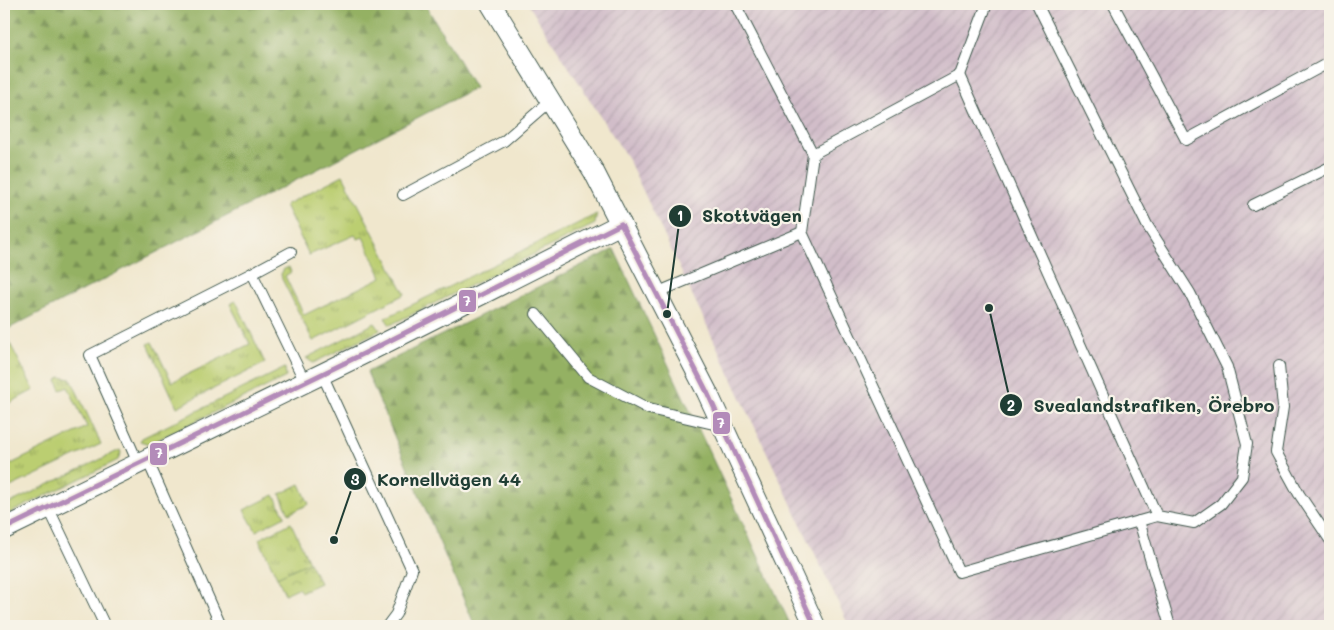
<svg xmlns="http://www.w3.org/2000/svg" width="1334" height="630" font-family="Mali,sans-serif">
	<style>
		.industrial { fill: url(#industrial-furrows) }
		.grass { fill: url(#grass-tufts); stroke: #6d8652 }
		.forest { fill: url(#forest-firs); stroke: #5a774c }
		.park { fill: url(#park-crowns); stroke: #6d8652 }
		.lines { fill: none; stroke-linecap: round; stroke-linejoin: round }
		.lane-casing { stroke: #3e564b; stroke-width: 12 }
		.street-casing { stroke: #3e564b; stroke-width: 22 }
		.lane { stroke: #fff; stroke-width: 10 }
		.street { stroke: #fff; stroke-width: 20 }
		.bus-1-casing { stroke: #f7f3e8; stroke-width: 9 }
		.bus-1 { stroke: #b38bb9; stroke-width: 5 }
		.leader { fill: none; stroke: #1f3d34; stroke-width: 2 }
		.callout-dot { fill: #1f3d34; stroke: #f7f3e8; stroke-width: 2 }
		.mark-label { font-size: 15px; text-anchor: middle; font-weight: bold; fill: #fff }
		.callout-label { font-size: 18px; text-anchor: middle; font-weight: bold; fill: #1f3d34; stroke: #f7f3e8; stroke-width: 4.5; stroke-linejoin: round; paint-order: stroke }
		.line-badge { stroke: #f7f3e8; stroke-width: 2 }
		.badge-label { font-size: 14px; text-anchor: middle; font-weight: bold; fill: #fff }
	</style>
	<defs>
		<pattern id="industrial-furrows" width="10" height="10" patternUnits="userSpaceOnUse" patternTransform="scale(1.25)"><rect width="10" height="10" fill="#d1bdc9"/><path d="M-1 1l2-2M0 10L10 0M9 11l2-2" fill="none" stroke="#b3a3ad"/></pattern>
		<pattern id="grass-tufts" width="24" height="20" patternUnits="userSpaceOnUse" patternTransform="scale(1.25)"><rect width="24" height="20" fill="#bbce71"/><path d="M3 7l-1-3M5 7V3M7 7l1-3M15 17l-1-3M17 17v-4M19 17l1-3" fill="none" stroke="#97a85e"/></pattern>
		<pattern id="forest-firs" width="22" height="20" patternUnits="userSpaceOnUse" patternTransform="scale(1.25)"><rect width="22" height="20" fill="#94b163"/><path d="M5 1l3.5 6h-7zM16 11l3.5 6h-7z" fill="#789152"/></pattern>
		<pattern id="park-crowns" width="20" height="18" patternUnits="userSpaceOnUse" patternTransform="scale(1.25)"><rect width="20" height="18" fill="#bbce71"/><path d="M2 6a3 3 0 1 1 6 0M12 15a3 3 0 1 1 6 0" fill="none" stroke="#97a85e"/></pattern>
	</defs>
	<rect width="100%" height="100%" fill="#f7f3e8"/>
	<filter id="ink" filterUnits="userSpaceOnUse"><feTurbulence type="fractalNoise" baseFrequency=".02" numOctaves="2"/><feDisplacementMap in="SourceGraphic" scale="10" xChannelSelector="R" yChannelSelector="G"/><feConvolveMatrix kernelMatrix="1 2 1 2 8 2 1 2 1" color-interpolation-filters="sRGB"/></filter>
	<filter id="wash" filterUnits="userSpaceOnUse"><feTurbulence type="fractalNoise" baseFrequency=".0096" numOctaves="4" result="noise"/><feDisplacementMap in="SourceGraphic" scale="20" xChannelSelector="R" yChannelSelector="G"/><feGaussianBlur stdDeviation="1.12" result="paint"/><feColorMatrix in="noise" values="0 0 0 0 0 0 0 0 0 0 0 0 0 0 0 0 0 1.4 0 .05"/><feComposite in="paint" operator="in"/></filter>
	<g filter="url(#wash)">
		<rect width="100%" height="100%" fill="#f0e7cd"/>
		<polygon class="industrial" points="528,4 1330,4 1330,626 849,626 628,159"/>
		<g class="grass">
			<polygon points="343,175 405,294 313,341 282,279 281,274 284,269 289,267 291,272 285,276 304,315 382,277 363,237 358,239 355,235 309,255 285,205"/>
			<polygon points="597,214 595,224 390,325 385,318"/>
			<polygon points="236,301 265,363 177,407 148,344 152,342 172,382 250,344 230,304"/>
			<polygon points="375,323 380,330 313,363 306,358"/>
			<polygon points="4,332 34,390 4,406"/>
			<polygon points="285,368 286,377 149,444 140,441 142,438"/>
			<polygon points="60,377 71,379 101,444 4,490 4,454 9,465 87,427 68,387 61,390 57,381"/>
			<polygon points="120,450 121,453 118,460 4,516 4,506"/>
			<polygon points="274,495 285,516 256,531 244,510"/>
			<polygon points="291,523 309,562 277,577 259,539"/>
		</g>
		<g class="forest">
			<polygon points="4,4 425,4 475,88 4,331"/>
			<polygon points="614,249 791,626 475,626 367,372"/>
		</g>
		<g class="park">
			<polygon points="300,484 309,504 289,514 280,494"/>
			<polygon points="309,562 320,583 301,592 298,588 285,594 277,577"/>
		</g>
	</g>
	<g filter="url(#ink)">
		<g class="lines">
			<defs>
				<g id="lane">
					<polyline points="735,4 813,154"/>
					<polyline points="1037,4 1147,225 1190,293 1227,367 1247,444 1242,477 1221,504 1194,523 1157,516"/>
					<polyline points="1113,4 1186,140 1330,62"/>
					<polygon points="960,75 1157,516 959,572 802,232 813,154"/>
					<polyline points="960,75 987,4"/>
					<polyline points="403,195 504,141 550,101"/>
					<polyline points="1253,205 1330,167"/>
					<polyline points="252,273 291,252"/>
					<polyline points="656,293 802,232"/>
					<polyline points="536,314 588,377 649,409 722,426"/>
					<polyline points="1279,366 1283,407 1276,452 1299,494 1330,540"/>
					<polyline points="322,374 412,570 396,614 387,626"/>
					<polyline points="147,459 221,626"/>
					<polyline points="138,463 90,355 252,273 305,382"/>
					<polyline points="48,507 105,626"/>
					<polyline points="1139,521 1170,626"/>
				</g>
				<g id="street">
					<polyline points="491,4 594,172 707,392 815,626"/>
					<polyline points="4,529 363,354 621,224"/>
				</g>
			</defs>
			<use href="#lane" class="lane-casing"/>
			<use href="#street" class="street-casing"/>
			<use href="#lane" class="lane"/>
			<use href="#street" class="street"/>
			<defs>
				<g id="bus-1">
					<polyline points="621,224 707,392 815,626"/>
					<polyline points="4,529 363,354 621,224"/>
				</g>
			</defs>
			<use href="#bus-1" class="bus-1-casing"/>
			<use href="#bus-1" class="bus-1"/>
		</g>
	</g>
	<path class="leader" d="M667 314L680 216M989 308L1011 405M334 540L355 479"/>
	<g class="callout-dot">
		<circle cx="667" cy="314" r="5"/>
		<circle cx="989" cy="308" r="5"/>
		<circle cx="334" cy="540" r="5"/>
		<circle cx="680" cy="216" r="12"/>
		<circle cx="1011" cy="405" r="12"/>
		<circle cx="355" cy="479" r="12"/>
	</g>
	<g class="mark-label">
		<text x="680" y="221">1</text>
		<text x="1011" y="411">2</text>
		<text x="355" y="485">3</text>
	</g>
	<g class="callout-label">
		<text x="752" y="222">Skottvägen</text>
		<text x="1154" y="412">Svealandstrafiken, Örebro</text>
		<text x="449" y="486">Kornellvägen 44</text>
	</g>
	<g class="line-badge">
		<rect x="458" y="289" width="19" height="24" rx="5" fill="#b38bb9"/>
		<rect x="712" y="411" width="19" height="24" rx="5" fill="#b38bb9"/>
		<rect x="149" y="442" width="19" height="24" rx="5" fill="#b38bb9"/>
	</g>
	<g class="badge-label">
		<text x="467" y="306">7</text>
		<text x="721" y="428">7</text>
		<text x="159" y="458">7</text>
	</g>
	<rect width="1334" height="630" fill="none" stroke="#f7f3e8" stroke-width="20"/>
</svg>
